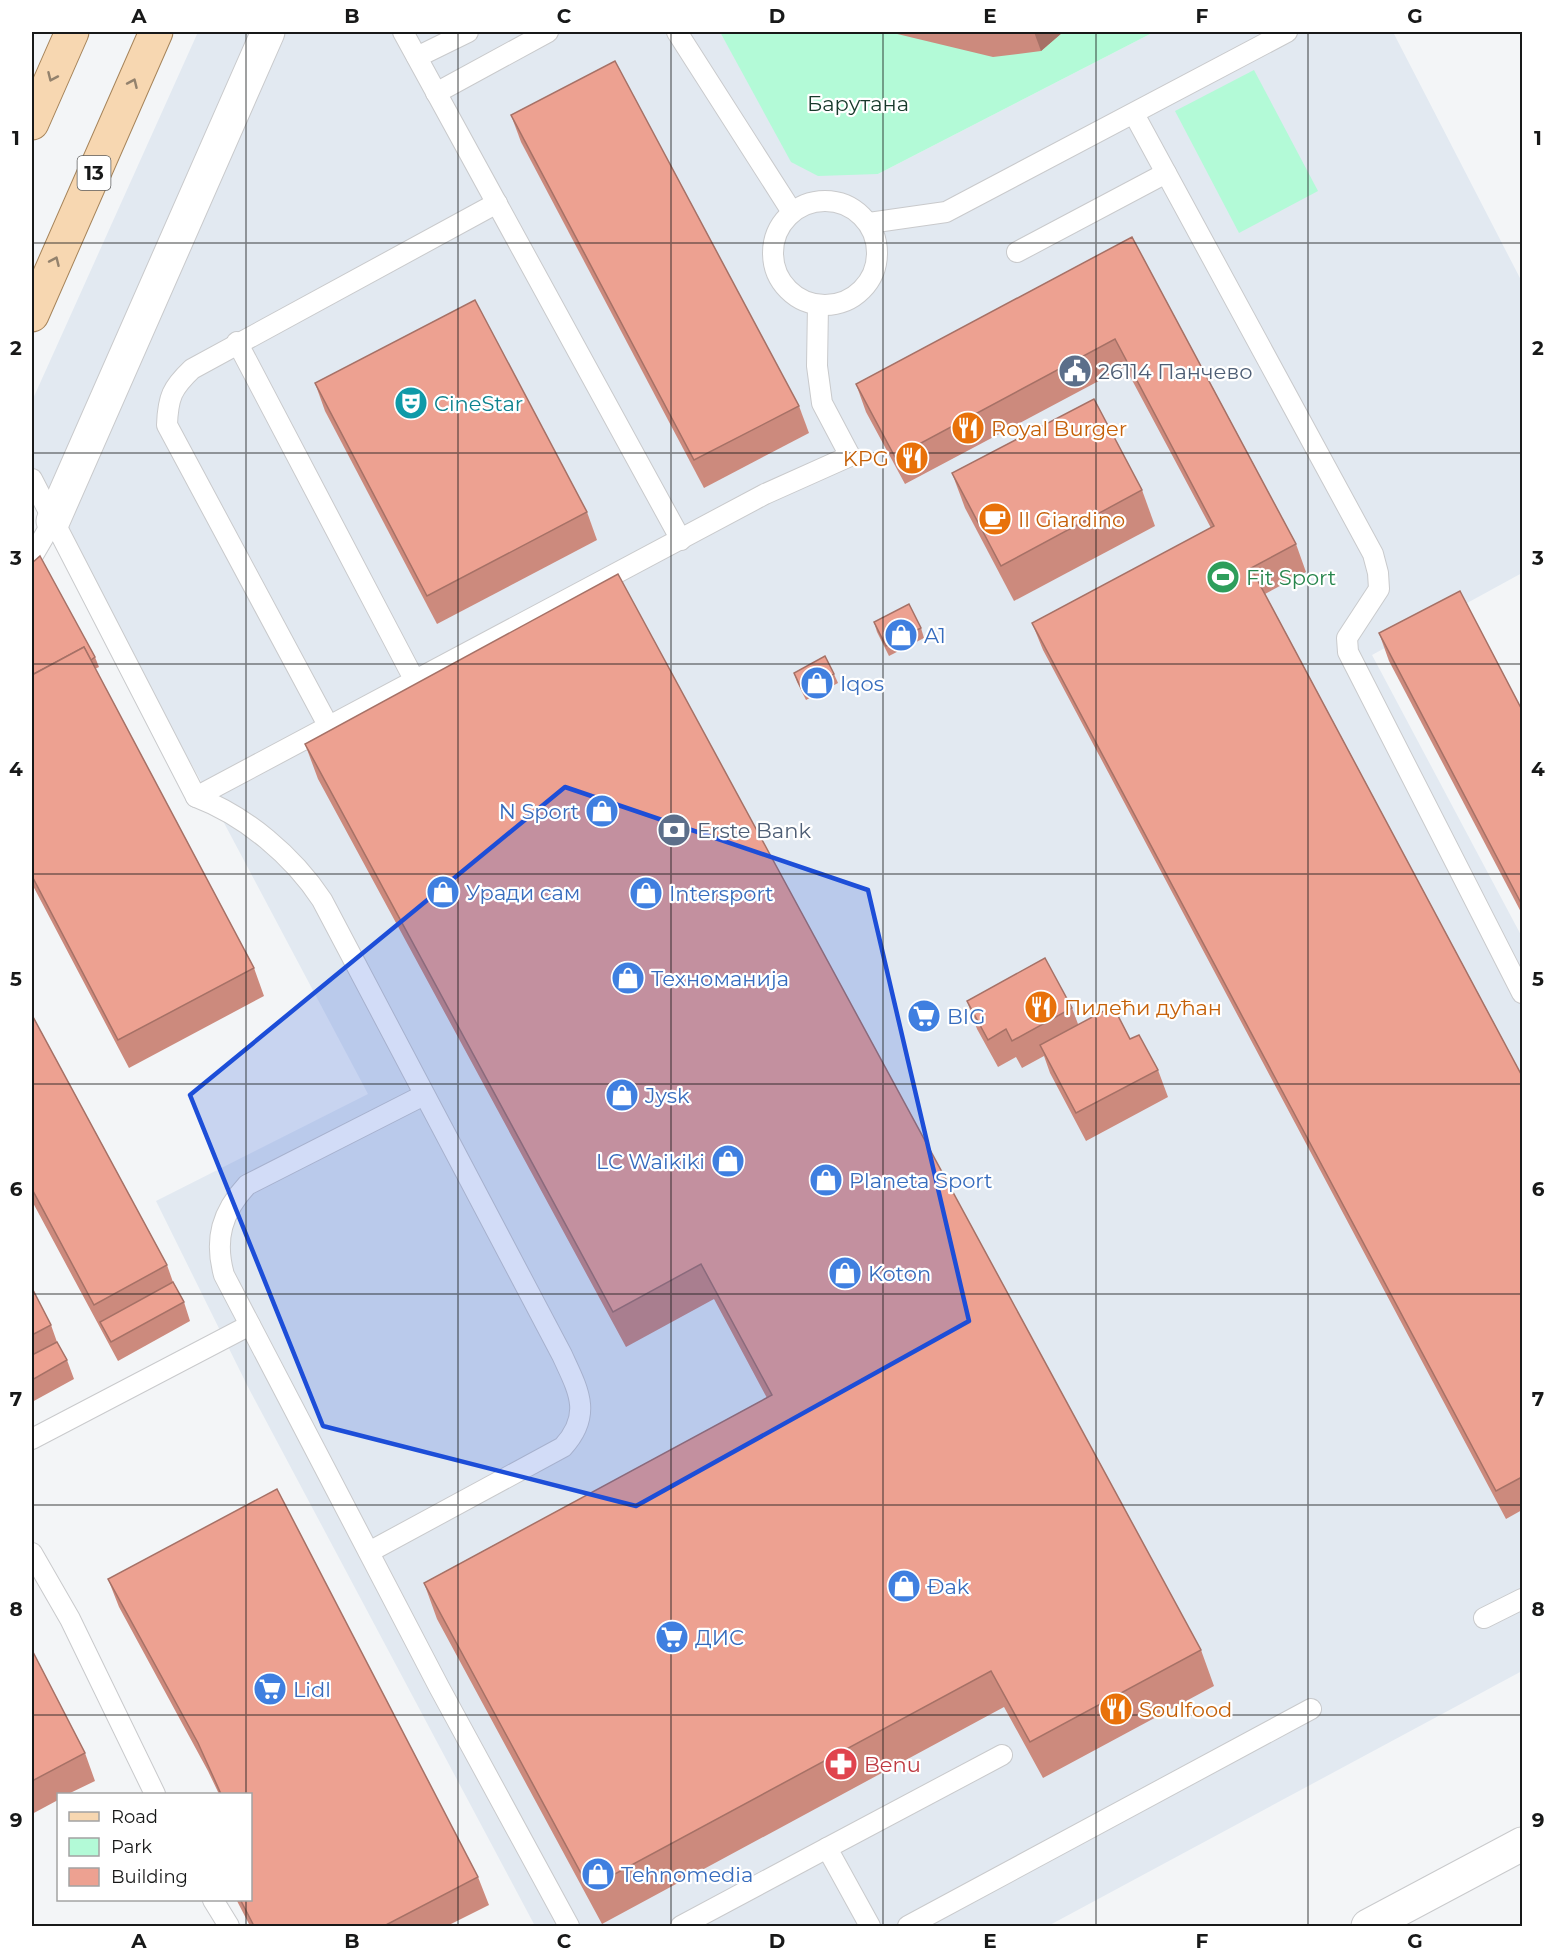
<svg xmlns="http://www.w3.org/2000/svg" width="1554" height="1958" font-family="Montserrat,sans-serif">
	<style>
		.built { fill: #e2e9f1 }
		.green { fill: #b3fad7 }
		.lines { fill: none; stroke-linecap: round; stroke-linejoin: round }
		.lane-casing { stroke: #c9cacc; stroke-width: 22 }
		.street-casing { stroke: #c9cacc; stroke-width: 35 }
		.secondary-casing { stroke: #c9cacc; stroke-width: 35 }
		.primary-casing { stroke: #a6845a; stroke-width: 35 }
		.lane { stroke: #fff; stroke-width: 20 }
		.street { stroke: #fff; stroke-width: 33 }
		.secondary { stroke: #fff; stroke-width: 33 }
		.primary { stroke: #f7d7b1; stroke-width: 33 }
		.wall { fill: #cc8a7d }
		.shaded-wall { fill: #a67166 }
		.building { fill: #eda191; stroke: #a67166; stroke-width: 1.5 }
		.oneway { stroke: #93826d }
		.marked { fill: #1d4ed8; fill-opacity: 0.2; stroke: #1d4ed8; stroke-width: 4.5; stroke-linejoin: round }
		.grid { fill: none; stroke: #181919; stroke-width: 1.5; stroke-opacity: 0.55 }
		.labels { text-anchor: middle; dominant-baseline: central; stroke-width: 4.5; stroke-linejoin: round; paint-order: stroke }
		.shield { fill: #fff; stroke: #5d5e5e; stroke-width: 1.5 }
		.shield-label { font-size: 20px; font-weight: bold; fill: #181919 }
		.park-label { font-size: 21px; fill: #173a2b; stroke: #fff }
		.service-label { font-size: 21px; fill: #4e5e75; stroke: #fff; text-anchor: start }
		.culture-label { font-size: 21px; fill: #0d838f; stroke: #fff; text-anchor: start }
		.food-label { font-size: 21px; fill: #c56008; stroke: #fff; text-anchor: start }
		.leisure-label { font-size: 21px; fill: #27864d; stroke: #fff; text-anchor: start }
		.shop-label { font-size: 21px; fill: #366cbe; stroke: #fff; text-anchor: start }
		.health-label { font-size: 21px; fill: #be3a42; stroke: #fff; text-anchor: start }
		.neatline { fill: none; stroke: #181919; stroke-width: 2 }
		.grid-label { font-size: 20px; text-anchor: middle; font-weight: bold; fill: #181919 }
	</style>
	<rect width="100%" height="100%" fill="#f3f5f7"/>
	<polygon class="built" points="198,32 720,32 750,84 878,174 1154,32 1393,32 1522,282 1522,573 1372,655 1522,937 1522,1671 1048,1926 535,1926 248,1387 156,1201 368,1094 214,804 53,521 32,468 32,401"/>
	<g class="green">
		<polygon points="720,32 1154,32 878,174 818,176 791,162"/>
		<polygon points="1254,70 1318,191 1239,233 1175,111"/>
	</g>
	<g class="lines">
		<defs>
			<g id="lane">
				<polyline points="403,32 681,540"/>
				<polyline points="677,32 792,212"/>
				<polyline points="417,57 468,32"/>
				<polyline points="436,93 548,32"/>
				<polyline points="1134,114 1373,554 1378,573 1379,589 1347,638 1348,652 1522,993"/>
				<circle cx="825" cy="253" r="52"/>
				<polyline points="869,223 946,212 1287,32"/>
				<polyline points="1017,252 1166,173"/>
				<polyline points="237,342 415,681"/>
				<path d="M32,479l164,318c50,19 97,59 126,103l240,455c16,35 31,59 1,92l-194,105"/>
				<polyline points="32,557 53,521"/>
				<path d="M329,727l-162,-302c1,-28 5,-37 25,-56l305,-166"/>
				<polyline points="196,797 765,494 850,456 822,403 817,366 818,305"/>
				<path d="M424,1095l-177,90c-25,27 -33,54 -23,90l215,412 130,239"/>
				<polyline points="32,1439 250,1325"/>
				<polyline points="32,1553 70,1619 155,1794"/>
				<polyline points="1484,1618 1522,1599"/>
				<polyline points="213,1900 229,1926"/>
				<polyline points="681,1926 827,1848"/>
				<polyline points="870,1926 827,1848 1002,1755"/>
				<polyline points="908,1926 1311,1709"/>
			</g>
			<polyline id="street" points="53,521 268,32"/>
			<polyline id="secondary" points="1368,1926 1522,1844"/>
			<g id="primary">
				<polyline points="32,123 72,32"/>
				<polyline points="32,315 156,32"/>
			</g>
		</defs>
		<use href="#lane" class="lane-casing"/>
		<use href="#street" class="street-casing"/>
		<use href="#secondary" class="secondary-casing"/>
		<use href="#primary" class="primary-casing"/>
		<use href="#lane" class="lane"/>
		<use href="#street" class="street"/>
		<use href="#secondary" class="secondary"/>
		<use href="#primary" class="primary"/>
	</g>
	<g class="wall">
		<polygon points="889,32 1063,32 1041,51 993,57"/>
		<polygon points="511,115 799,406 809,433 704,488 521,142"/>
		<polygon points="1132,237 1296,544 1306,572 1265,594 1522,1076 1522,1510 1506,1519 1043,650 1032,623 1211,528 1125,367 905,484 866,412 856,384"/>
		<polygon points="315,383 587,512 597,540 437,624 325,411"/>
		<polygon points="952,473 1142,490 1155,526 1014,601 965,508"/>
		<polygon points="32,563 95,657 99,667 95,669 254,968 264,996 129,1068 32,884"/>
		<polygon points="874,622 921,628 924,638 889,656 877,632"/>
		<polygon points="1379,633 1522,710 1522,914 1389,661"/>
		<polygon points="794,673 834,674 838,683 806,700 797,682"/>
		<polygon points="305,744 1201,1650 1214,1686 1043,1778 1004,1707 602,1924 437,1619 424,1583 767,1398 714,1299 626,1347 318,779"/>
		<polygon points="967,1001 1072,1008 1078,1024 1130,1039 1158,1070 1168,1097 1086,1141 1050,1073 1044,1056 1022,1068 1016,1057 998,1067 977,1029"/>
		<polygon points="32,1015 167,1265 173,1282 184,1302 190,1321 118,1361 32,1201"/>
		<polygon points="32,1288 51,1325 57,1342 67,1360 74,1379 32,1402"/>
		<polygon points="108,1579 478,1877 489,1905 447,1926 250,1926 236,1899 250,1899 250,1794 219,1794 208,1771 119,1607"/>
		<polygon points="32,1650 85,1753 95,1781 68,1794 58,1794 58,1800 32,1814"/>
	</g>
	<polygon class="shaded-wall" points="1034,32 1063,32 1041,51"/>
	<g class="building">
		<polygon points="615,61 799,406 694,460 511,115"/>
		<polygon points="1132,237 1296,544 1251,568 1522,1076 1522,1477 1496,1491 1032,623 1214,526 1115,339 895,457 856,384"/>
		<polygon points="475,300 587,512 427,596 315,383"/>
		<polygon points="1094,399 1142,490 1001,566 952,473"/>
		<polygon points="40,556 95,657 91,660 84,647 32,675 32,563"/>
		<polygon points="618,574 1201,1650 1030,1742 991,1671 589,1888 424,1583 772,1395 701,1264 613,1312 305,744"/>
		<polygon points="1460,591 1522,710 1522,905 1379,633"/>
		<polygon points="909,604 921,628 886,646 874,622"/>
		<polygon points="84,647 254,968 118,1040 32,876 32,675"/>
		<polygon points="825,656 834,674 802,690 794,673"/>
		<polygon points="1045,958 1072,1008 1012,1041 1006,1029 988,1040 967,1001"/>
		<polygon points="1113,1006 1130,1039 1139,1035 1158,1070 1076,1113 1040,1045"/>
		<polygon points="32,1015 167,1265 94,1305 32,1189"/>
		<polygon points="173,1282 184,1302 111,1342 100,1322"/>
		<polygon points="32,1288 51,1325 32,1335"/>
		<polygon points="57,1342 67,1360 32,1380 32,1355"/>
		<polygon points="277,1489 478,1877 384,1926 254,1926 240,1899 250,1899 250,1794 221,1794 198,1743 108,1579"/>
		<polygon points="32,1650 85,1753 32,1781"/>
	</g>
	<defs><path id="oneway-chevron" d="M-2-3.5L2.5 0L-2 3.5" fill="none" stroke-width="1.6" stroke-linecap="round" stroke-linejoin="round" transform="scale(1.5)"/></defs>
	<g class="oneway">
		<use href="#oneway-chevron" transform="translate(52 77) rotate(114)"/>
		<use href="#oneway-chevron" transform="translate(133 83) rotate(-66)"/>
		<use href="#oneway-chevron" transform="translate(55 261) rotate(-66)"/>
	</g>
	<path class="marked" d="M565,787l303,103 101,431 -333,185 -313,-80 -133,-331z"/>
	<path class="grid" d="M246,32v1762M458,32v1894M671,32v1894M883,32v1894M1096,32v1894M1308,32v1894M32,243h1490M32,453h1490M32,664h1490M32,874h1490M32,1084h1490M32,1294h1490M32,1505h1490M32,1715h1490M246,1900v26"/>
	<defs>
		<symbol id="civic-disc" viewBox="-11 -11 22 22"><circle r="9.5" fill="#5c6f8a" stroke="#fff"/><path d="M-.6-6.5H3V-4.5H.6V-3L4-1V1h2V6H-6V1h2V-1L-.6-3ZM-1.2 2.5V6h2.4V2.5Z" fill="#fff"/></symbol>
		<symbol id="theatre-disc" viewBox="-11 -11 22 22"><circle r="9.5" fill="#0f9aa8" stroke="#fff"/><path d="M-5-5.5Q0-4 5-5.5V0Q5 5 0 6Q-5 5-5 0ZM-3.3-2.5H-1v1.5H-3.3ZM1-2.5H3.3v1.5H1ZM-2.8 1Q0 5.5 2.8 1Z" fill="#fff"/></symbol>
		<symbol id="restaurant-disc" viewBox="-11 -11 22 22"><circle r="9.5" fill="#e8710a" stroke="#fff"/><path d="M-5-6h1v4h1v-4h1v4h1v-4h1v5L-1.5 .5V6h-2V.5L-5-1ZM5-6V6H3V1.5H1.5Q1.5-4 5-6Z" fill="#fff"/></symbol>
		<symbol id="cafe-disc" viewBox="-11 -11 22 22"><circle r="9.5" fill="#e8710a" stroke="#fff"/><path d="M-5.5-4.5H6V0H3Q3 3.5 0 3.5H-2.5Q-5.5 3.5-5.5 0ZM3-3.2v2h1.7v-2ZM-6 4.5H4V6H-6Z" fill="#fff"/></symbol>
		<symbol id="stadium-disc" viewBox="-11 -11 22 22"><circle r="9.5" fill="#2e9e5b" stroke="#fff"/><path d="M0-5a6.5 5 0 1 0 0 10a6.5 5 0 1 0 0-10ZM-3.5-1.8h7v3.6h-7Z" fill="#fff"/></symbol>
		<symbol id="shop-disc" viewBox="-11 -11 22 22"><circle r="9.5" fill="#3f7fe0" stroke="#fff"/><path d="M-5-2.5h2.3a2.7 3.5 0 0 1 5.4 0H5L5.5 6h-11ZM-1.5-2.5h3a1.5 2.3 0 0 0-3 0Z" fill="#fff"/></symbol>
		<symbol id="bank-disc" viewBox="-11 -11 22 22"><circle r="9.5" fill="#5c6f8a" stroke="#fff"/><path d="M-6-4H6V4H-6ZM0-2.3a2.3 2.3 0 1 0 0 4.6a2.3 2.3 0 1 0 0-4.6Z" fill="#fff"/></symbol>
		<symbol id="supermarket-disc" viewBox="-11 -11 22 22"><circle r="9.5" fill="#3f7fe0" stroke="#fff"/><path d="M-6-5.5h2.5l.6 2H6L4.5 2H-2.5L-4.4-4H-6ZM-1.5 3.2a1.3 1.3 0 1 0 .1 0ZM3 3.2a1.3 1.3 0 1 0 .1 0Z" fill="#fff"/></symbol>
		<symbol id="pharmacy-disc" viewBox="-11 -11 22 22"><circle r="9.5" fill="#e0444e" stroke="#fff"/><path d="M-2-6h4v4h4v4h-4v4h-4v-4h-4v-4h4Z" fill="#fff"/></symbol>
	</defs>
	<g fill-rule="evenodd">
		<use href="#civic-disc" x="1056" y="352" width="38" height="38"/>
		<use href="#theatre-disc" x="392" y="384" width="38" height="38"/>
		<use href="#restaurant-disc" x="949" y="409" width="38" height="38"/>
		<use href="#restaurant-disc" x="893" y="439" width="38" height="38"/>
		<use href="#cafe-disc" x="976" y="500" width="38" height="38"/>
		<use href="#stadium-disc" x="1204" y="558" width="38" height="38"/>
		<use href="#shop-disc" x="882" y="616" width="38" height="38"/>
		<use href="#shop-disc" x="798" y="664" width="38" height="38"/>
		<use href="#shop-disc" x="583" y="792" width="38" height="38"/>
		<use href="#bank-disc" x="655" y="811" width="38" height="38"/>
		<use href="#shop-disc" x="424" y="873" width="38" height="38"/>
		<use href="#shop-disc" x="627" y="874" width="38" height="38"/>
		<use href="#shop-disc" x="609" y="959" width="38" height="38"/>
		<use href="#restaurant-disc" x="1022" y="988" width="38" height="38"/>
		<use href="#supermarket-disc" x="905" y="997" width="38" height="38"/>
		<use href="#shop-disc" x="603" y="1076" width="38" height="38"/>
		<use href="#shop-disc" x="709" y="1142" width="38" height="38"/>
		<use href="#shop-disc" x="807" y="1161" width="38" height="38"/>
		<use href="#shop-disc" x="826" y="1254" width="38" height="38"/>
		<use href="#shop-disc" x="885" y="1567" width="38" height="38"/>
		<use href="#supermarket-disc" x="653" y="1618" width="38" height="38"/>
		<use href="#supermarket-disc" x="251" y="1670" width="38" height="38"/>
		<use href="#restaurant-disc" x="1097" y="1690" width="38" height="38"/>
		<use href="#pharmacy-disc" x="822" y="1745" width="38" height="38"/>
		<use href="#shop-disc" x="579" y="1855" width="38" height="38"/>
	</g>
	<g class="labels">
		<rect class="shield" x="77.5" y="156" width="33" height="34" rx="4.5"/>
		<g class="shield-label">
			<text x="94" y="173">13</text>
		</g>
		<g class="park-label">
			<text x="858" y="103">Барутана</text>
		</g>
		<g class="service-label">
			<text x="1098" y="371">26114 Панчево</text>
			<text x="697" y="830">Erste Bank</text>
		</g>
		<g class="culture-label">
			<text x="434" y="403">CineStar</text>
		</g>
		<g class="food-label">
			<text x="991" y="428">Royal Burger</text>
			<text x="889" y="458" text-anchor="end">KPG</text>
			<text x="1018" y="519">Il Giardino</text>
			<text x="1064" y="1007">Пилећи дућан</text>
			<text x="1139" y="1709">Soulfood</text>
		</g>
		<g class="leisure-label">
			<text x="1246" y="577">Fit Sport</text>
		</g>
		<g class="shop-label">
			<text x="924" y="635">A1</text>
			<text x="840" y="683">Iqos</text>
			<text x="579" y="811" text-anchor="end">N Sport</text>
			<text x="466" y="892">Уради сам</text>
			<text x="669" y="893">Intersport</text>
			<text x="651" y="978">Техноманија</text>
			<text x="947" y="1016">BIG</text>
			<text x="645" y="1095">Jysk</text>
			<text x="705" y="1161" text-anchor="end">LC Waikiki</text>
			<text x="849" y="1180">Planeta Sport</text>
			<text x="868" y="1273">Koton</text>
			<text x="927" y="1586">Đak</text>
			<text x="695" y="1637">ДИС</text>
			<text x="293" y="1689">Lidl</text>
			<text x="621" y="1874">Tehnomedia</text>
		</g>
		<g class="health-label">
			<text x="864" y="1764">Benu</text>
		</g>
	</g>
	<rect width="1554" height="1958" fill="none" stroke="#ffffff" stroke-width="66"/>
	<rect x="57" y="1793" width="195" height="108" fill="#ffffff" stroke="#a3a3a3" stroke-width="1.5"/>
	<rect x="69" y="1812" width="30" height="9" fill="#f7d7b1" stroke="#a3a3a3" stroke-width="1.5"/>
	<text x="111" y="1823" font-size="18" fill="#181919">Road</text>
	<rect x="69" y="1838" width="30" height="18" fill="#b3fad7" stroke="#a3a3a3" stroke-width="1.5"/>
	<text x="111" y="1853" font-size="18" fill="#181919">Park</text>
	<rect x="69" y="1868" width="30" height="18" fill="#eda191" stroke="#a3a3a3" stroke-width="1.5"/>
	<text x="111" y="1883" font-size="18" fill="#181919">Building</text>
	<rect x="33" y="33" width="1488" height="1892" class="neatline"/>
	<g class="grid-label">
		<text x="139" y="23">A</text>
		<text x="352" y="23">B</text>
		<text x="564" y="23">C</text>
		<text x="777" y="23">D</text>
		<text x="990" y="23">E</text>
		<text x="1202" y="23">F</text>
		<text x="1415" y="23">G</text>
		<text x="16" y="145">1</text>
		<text x="1538" y="145">1</text>
		<text x="16" y="355">2</text>
		<text x="1538" y="355">2</text>
		<text x="16" y="565">3</text>
		<text x="1538" y="565">3</text>
		<text x="16" y="776">4</text>
		<text x="1538" y="776">4</text>
		<text x="16" y="986">5</text>
		<text x="1538" y="986">5</text>
		<text x="16" y="1196">6</text>
		<text x="1538" y="1196">6</text>
		<text x="16" y="1406">7</text>
		<text x="1538" y="1406">7</text>
		<text x="16" y="1616">8</text>
		<text x="1538" y="1616">8</text>
		<text x="16" y="1827">9</text>
		<text x="1538" y="1827">9</text>
		<text x="139" y="1948">A</text>
		<text x="352" y="1948">B</text>
		<text x="564" y="1948">C</text>
		<text x="777" y="1948">D</text>
		<text x="990" y="1948">E</text>
		<text x="1202" y="1948">F</text>
		<text x="1415" y="1948">G</text>
	</g>
</svg>
